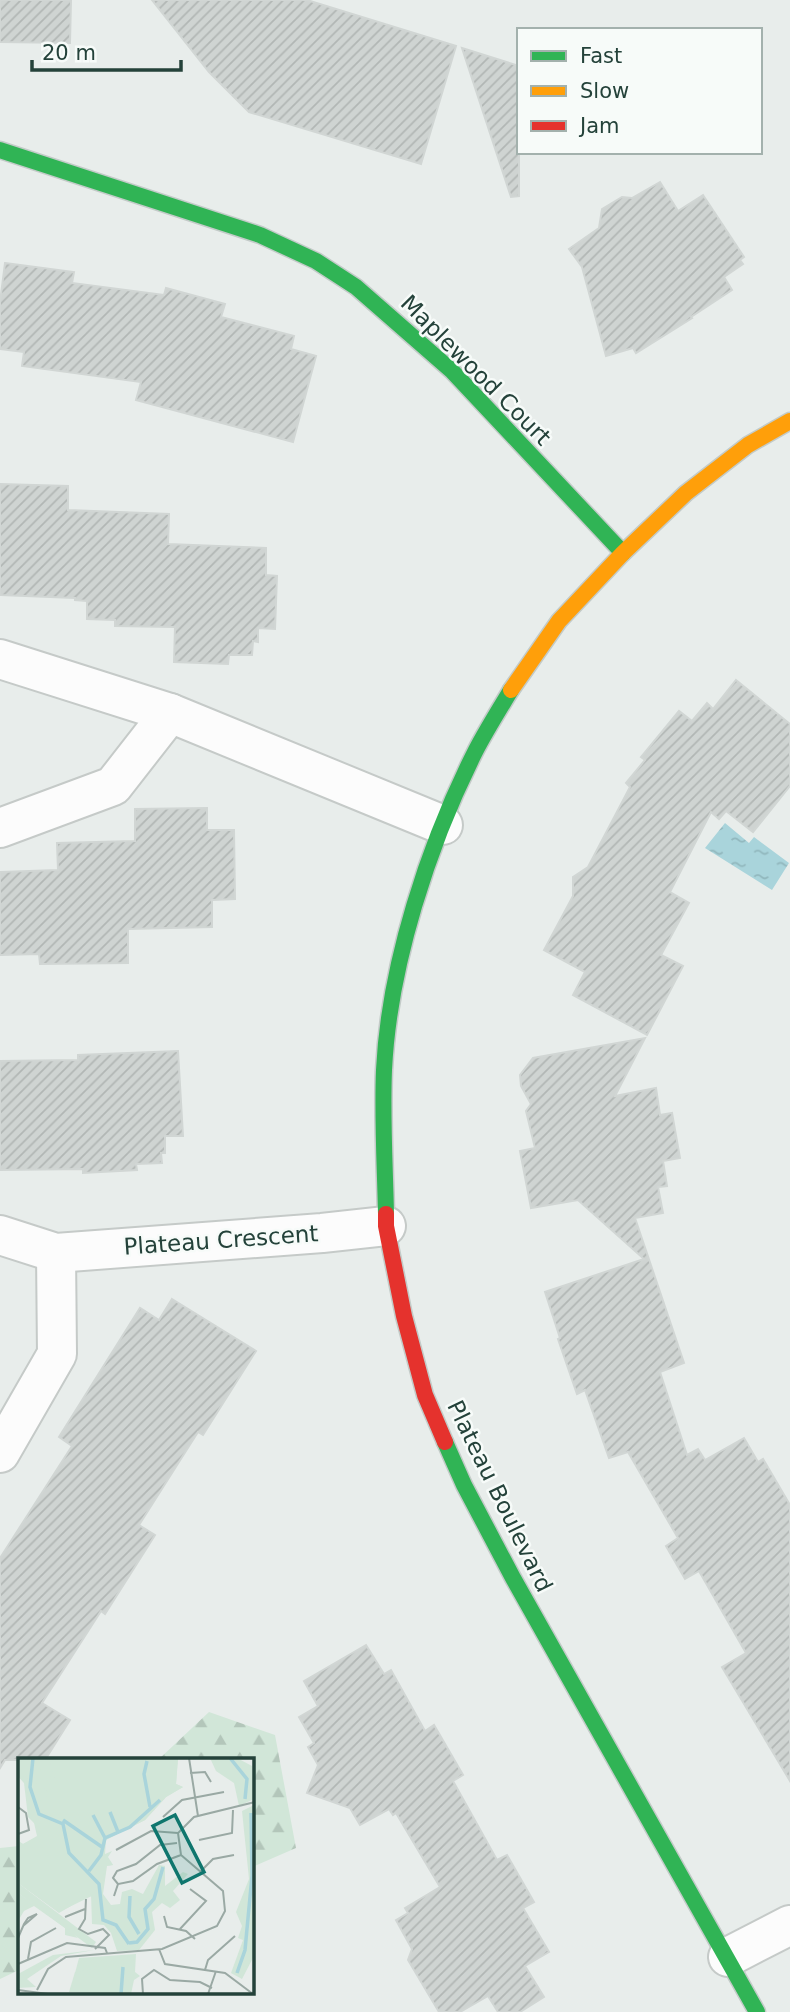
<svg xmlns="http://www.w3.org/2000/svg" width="790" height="2012" font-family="'DejaVu Sans',sans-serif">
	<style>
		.forest { fill: url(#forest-firs) }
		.water { fill: url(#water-ripples) }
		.building { fill: url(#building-hatch); stroke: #d1d6d4; stroke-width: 2 }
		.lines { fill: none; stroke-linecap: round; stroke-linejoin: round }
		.street-casing { stroke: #c5cac8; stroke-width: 42 }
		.fast-casing { stroke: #c3cbc8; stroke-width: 19 }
		.slow-casing { stroke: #c3cbc8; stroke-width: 19 }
		.jam-casing { stroke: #c3cbc8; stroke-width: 19 }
		.street { stroke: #fcfcfc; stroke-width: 38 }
		.fast { stroke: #30b455; stroke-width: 16 }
		.slow { stroke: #ff9f0a; stroke-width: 16 }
		.jam { stroke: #e5322d; stroke-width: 16 }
		.labels { text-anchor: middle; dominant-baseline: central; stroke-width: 5; stroke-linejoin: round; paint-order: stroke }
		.street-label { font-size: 23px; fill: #24423a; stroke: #f7fbf9 }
		.inset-river { fill: none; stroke: #a9d4db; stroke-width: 3.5 }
		.inset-road { fill: none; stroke: #9aa9a4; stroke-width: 2 }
		.view { fill: #0f766e; fill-opacity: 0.15; stroke: #0f766e; stroke-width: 3.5 }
		.inset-edge { fill: none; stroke: #24423a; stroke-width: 3.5 }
	</style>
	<defs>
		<pattern id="forest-firs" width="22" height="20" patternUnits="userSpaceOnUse" patternTransform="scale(1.75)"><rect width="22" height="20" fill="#d1e6d8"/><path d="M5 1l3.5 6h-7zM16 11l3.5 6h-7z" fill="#b3c6ba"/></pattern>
		<pattern id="water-ripples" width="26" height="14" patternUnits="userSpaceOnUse" patternTransform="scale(1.75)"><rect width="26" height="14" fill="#a9d4db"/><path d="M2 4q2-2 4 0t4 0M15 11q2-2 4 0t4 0" fill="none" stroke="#91b7bd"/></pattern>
		<pattern id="building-hatch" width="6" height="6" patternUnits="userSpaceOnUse" patternTransform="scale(1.75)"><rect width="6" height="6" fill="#cfd4d2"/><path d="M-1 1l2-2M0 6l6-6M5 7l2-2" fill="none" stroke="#b2b7b5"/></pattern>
	</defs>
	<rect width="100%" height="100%" fill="#e8edeb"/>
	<g class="forest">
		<polygon points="209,1712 275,1735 296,1848 252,1867 252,1760 158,1760"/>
		<polygon points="19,1846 19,1970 0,1979 0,1848"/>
	</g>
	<polygon class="water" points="725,823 749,843 754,837 789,863 772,890 705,848"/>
	<g class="building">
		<polygon points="0,0 71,0 70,43 0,42"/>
		<polygon points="152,0 307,0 456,46 421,164 249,112 209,72"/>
		<polygon points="462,48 519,66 519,196 511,197"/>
		<polygon points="660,182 678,211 703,195 744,257 740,260 743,264 724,277 732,290 691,317 692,318 636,353 633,348 606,356 582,267 569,249 599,228 602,209 622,197 632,198"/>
		<polygon points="5,263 74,272 72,283 164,295 166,288 225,304 221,317 294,336 291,349 316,356 293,442 136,400 141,382 22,366 24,352 0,349 0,302"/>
		<polygon points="0,484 68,486 68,510 169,514 168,544 266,548 266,575 277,576 275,629 258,628 258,642 253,641 252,655 229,655 228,664 174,662 175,627 115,626 115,620 87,619 87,601 75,600 75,598 0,595"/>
		<polygon points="736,680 790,724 790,786 753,832 726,811 719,819 711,812 670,892 689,903 661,955 683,966 647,1035 573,995 585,972 544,950 573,896 573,877 588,867 630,787 626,783 645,760 641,757 679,711 692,721 707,703 713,709"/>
		<polygon points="207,808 207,830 234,830 235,899 212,900 212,927 128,929 128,963 40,964 39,954 0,955 0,872 58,870 57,843 135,841 135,809"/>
		<polygon points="645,1038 615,1096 656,1088 660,1115 672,1113 680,1158 663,1161 667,1186 658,1187 663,1213 635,1218 684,1363 660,1372 687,1455 698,1449 705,1460 744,1438 758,1462 763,1459 790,1505 790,1781 722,1667 746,1653 699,1571 685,1579 666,1546 678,1538 628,1452 609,1458 585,1390 577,1394 558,1339 560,1338 545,1292 644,1259 578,1200 531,1208 520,1151 535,1148 526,1111 531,1104 521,1086 520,1075 533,1058"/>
		<polygon points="178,1051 183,1136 165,1136 165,1153 161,1153 162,1163 136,1164 137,1170 83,1173 83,1169 0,1170 0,1061 78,1060 78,1055"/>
		<polygon points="172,1299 256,1351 203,1435 198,1432 139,1525 155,1535 105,1614 101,1611 42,1703 70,1720 45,1760 5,1760 0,1768 0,1558 72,1446 59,1437 140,1308 159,1320"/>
		<polygon points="366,1645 384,1674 391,1670 425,1731 434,1725 463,1775 453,1781 497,1860 507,1855 534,1902 523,1908 549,1952 525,1966 544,1997 520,2012 498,2012 488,1996 460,2012 439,2012 408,1960 412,1949 396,1920 408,1913 405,1908 440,1887 396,1813 393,1815 389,1809 360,1825 350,1808 307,1793 318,1765 308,1747 314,1743 299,1717 318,1706 304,1681"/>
	</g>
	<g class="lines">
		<defs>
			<g id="street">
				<polyline points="0,659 170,713 443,825"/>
				<polyline points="0,828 113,786 170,713"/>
				<polyline points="0,1235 56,1253 322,1233 386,1226"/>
				<polyline points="0,1453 57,1354 56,1253"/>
				<polyline points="728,1957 790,1925"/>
			</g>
			<g id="fast">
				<polyline points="0,150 260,235 316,261 356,287 452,371 623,553"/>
				<path d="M386,1214c-1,-48 -4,-96 -2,-144 5,-105 45,-227 92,-320 11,-21 23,-40 35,-60"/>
				<polyline points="445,1442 464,1485 513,1578 757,2012"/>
			</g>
			<polyline id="slow" points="511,690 559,621 623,553 686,493 748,445 790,421"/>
			<polyline id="jam" points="386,1214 386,1226 404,1316 425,1395 445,1442"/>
		</defs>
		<use href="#street" class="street-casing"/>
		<use href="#fast" class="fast-casing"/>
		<use href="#slow" class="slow-casing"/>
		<use href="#jam" class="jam-casing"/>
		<use href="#street" class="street"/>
		<use href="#fast" class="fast"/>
		<use href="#slow" class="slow"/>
		<use href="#jam" class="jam"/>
	</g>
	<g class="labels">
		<g class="street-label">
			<text transform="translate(476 370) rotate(45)">Maplewood Court</text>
			<text transform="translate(221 1240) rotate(-4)">Plateau Crescent</text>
			<text transform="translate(500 1496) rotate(64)">Plateau Boulevard</text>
		</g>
	</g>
	<g transform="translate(18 1758)">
		<rect width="236" height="236" fill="#e8edeb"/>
		<path d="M0,0h31l8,30 -16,13 -23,-25zM0,125l78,59 -4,6 -74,-55z" fill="#d1e6d8"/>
		<path d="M0,0l1,15 30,19 2,-16 -10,-10 -1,5h-6l-5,-13h149l-2,26 7,3 -17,10 -21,23 -40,20v14l8,11 -6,1 -4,28 8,11 9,-1 2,-12 10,-3 11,5 16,-29 6,1v20l18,-14 5,2 -15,17 7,9 -10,8 -8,-5 -10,9 3,18 -16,20 -22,1 -6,-18 -7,-8 -12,-1 -1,-30 -32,19 -41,-30v-42l5,3 14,-7v-11l-9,-9 -4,-34 -6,-7zM192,0h27l15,8 2,33 -15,7 -5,-23 -18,-12zM236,47v151l-12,23 -11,-6 12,-33 -5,-2 4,-12 -6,-14 13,-33 -7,-68zM0,135l47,33 13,12 -13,-3v-7l-31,-22 -10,5 -6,10zM76,192l-33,6 -34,23 9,8 -18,1v-14l35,-19z" fill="#d1e6d8"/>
		<path d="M31,0h129l-2,26 7,3 -17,10 -21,23 -39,20 -1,14 7,-3 -4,6 5,8 -9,1 -2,25 -43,21 -41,-30v-41l5,3 14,-8 -12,-53 16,18 16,-13zM118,196l-1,18 5,4 -6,4 -3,14h-44l-12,-21 4,-15z" fill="#d1e6d8"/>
		<path d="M78,211l6,7 -4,18 -29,-2 6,-20z" fill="#d1e6d8"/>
		<path class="inset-river" d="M15,0l-3,29 9,27 24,10 6,29 30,31 4,36 13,5 13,19M212,0l17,21 -2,20M129,3l-3,13 6,33M92,54l8,20M75,57l12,23M45,62l39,27M71,113l12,-16 4,-17 25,-11 30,-27M112,138l-1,21 10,17M111,185l8,-1 11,-13 -3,-20 9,-10 9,-32M219,215l8,-23 7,-74 -1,-63M103,236l2,-27"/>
		<path class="inset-road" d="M171,0l9,58M172,15l15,-1 6,10M0,49l8,6 3,17 -11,4M145,59l19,-17 42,-8M181,82l33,-7 1,-23M98,92l35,-19 27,2M183,113l12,-12 21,-4M100,126l-5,-6 4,-7 19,-7 24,-19 17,-2M96,138l4,-12 15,-3 24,-17 24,-9M68,141l-1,20 -6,10 9,5 15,-5 6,6 -14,14M146,158l3,11 19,4 9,8M47,159l20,-8M162,171l26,-28 -16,-12M0,180l6,-14 4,-6 9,-4 -14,12M141,191l6,15 60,9 28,21M10,201l3,-17 25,-14M0,206l49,-21 38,5 2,5M187,212l3,-10 27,-24M0,232l30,4M19,232l11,-21 18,-12 96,-8 55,-23 8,-15 -2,-20 -42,-36 -3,-22 16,-16 61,-15M125,236l-1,-15 12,-9 16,10 30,2 12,6M190,236l8,-23"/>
		<path class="view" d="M157,57l29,57 -22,11 -29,-57z"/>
		<rect width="236" height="236" class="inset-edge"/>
	</g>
	<rect x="517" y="28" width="245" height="126" fill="#f7fbf9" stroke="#a3b1ad" stroke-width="2"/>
	<rect x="531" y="51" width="35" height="10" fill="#30b455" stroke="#a3b1ad" stroke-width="2"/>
	<text x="580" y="63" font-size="21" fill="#24423a">Fast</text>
	<rect x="531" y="86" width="35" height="10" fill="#ff9f0a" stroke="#a3b1ad" stroke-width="2"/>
	<text x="580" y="98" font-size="21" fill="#24423a">Slow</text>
	<rect x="531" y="121" width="35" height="10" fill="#e5322d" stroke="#a3b1ad" stroke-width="2"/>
	<text x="580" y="133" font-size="21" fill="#24423a">Jam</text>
	<path d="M32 60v10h149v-10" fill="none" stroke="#24423a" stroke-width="3.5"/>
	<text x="42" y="60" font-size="21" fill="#24423a" stroke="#f7fbf9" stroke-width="5" paint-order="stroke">20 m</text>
</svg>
